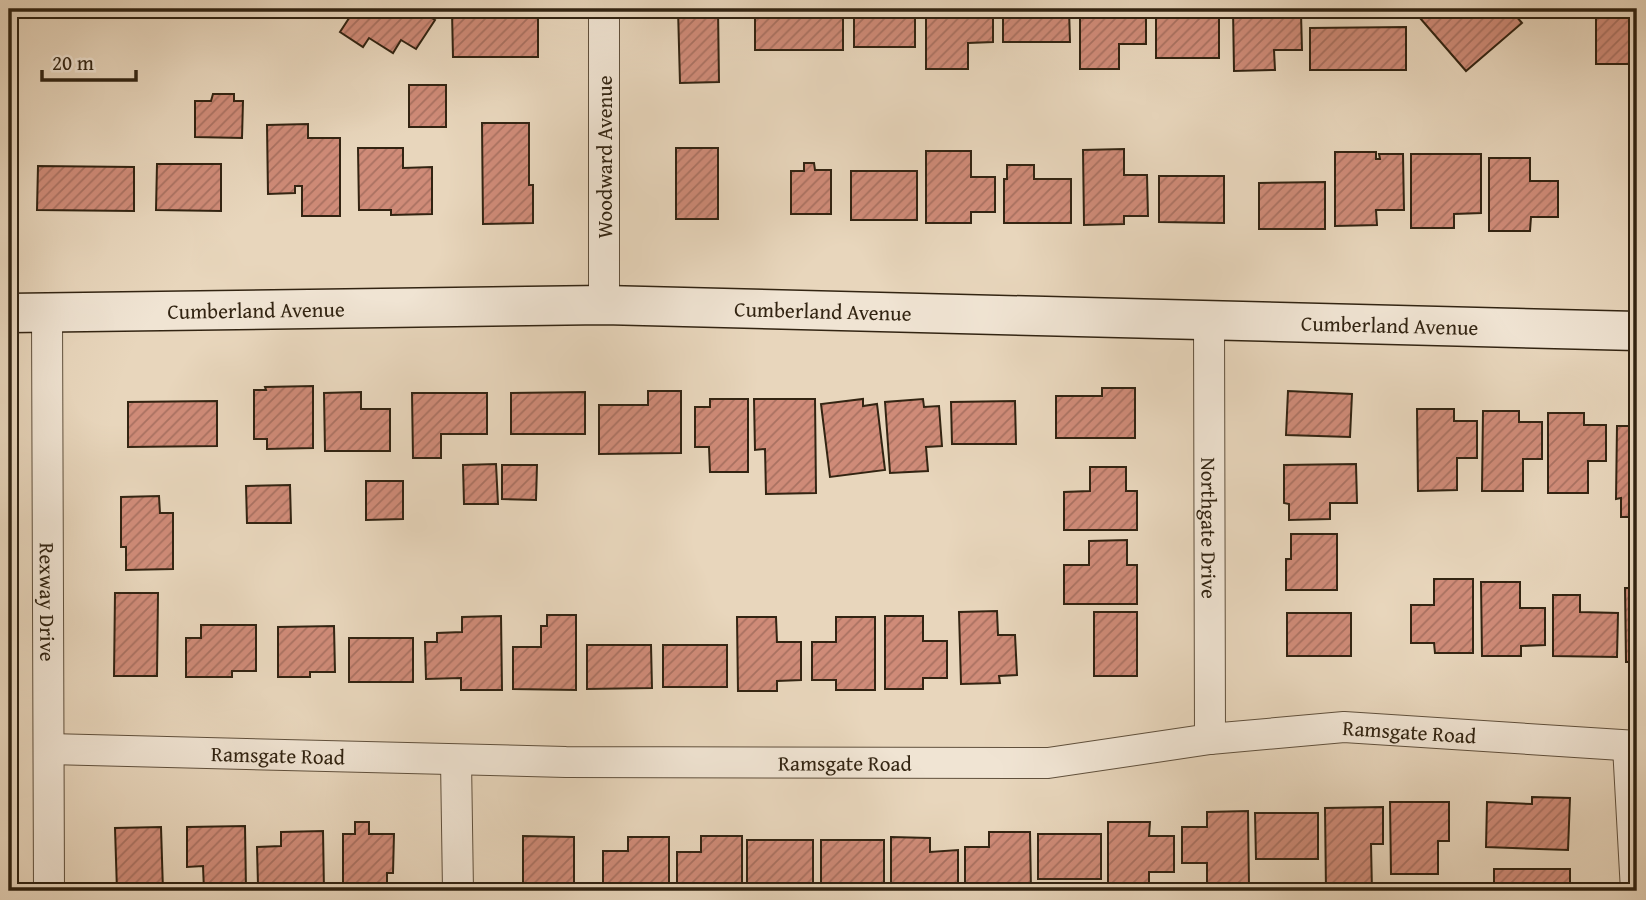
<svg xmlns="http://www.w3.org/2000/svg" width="1646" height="900" font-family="'Gentium Book Plus',serif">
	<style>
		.building { fill: url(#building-hatch); stroke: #322412; stroke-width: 2 }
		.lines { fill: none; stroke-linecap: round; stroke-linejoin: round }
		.street-casing { stroke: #60503c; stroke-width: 32 }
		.secondary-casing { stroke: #322412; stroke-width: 41 }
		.street { stroke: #f0e4d3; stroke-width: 30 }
		.secondary { stroke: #f0e4d3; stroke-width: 38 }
		.labels { text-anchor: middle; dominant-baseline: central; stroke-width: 5; stroke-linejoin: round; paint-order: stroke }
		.street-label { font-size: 21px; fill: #322412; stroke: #f0e4d3 }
	</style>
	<defs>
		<pattern id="building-hatch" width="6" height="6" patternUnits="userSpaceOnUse" patternTransform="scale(1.75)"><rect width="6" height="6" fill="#cf8b78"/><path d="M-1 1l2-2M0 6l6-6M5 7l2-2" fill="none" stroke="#a97161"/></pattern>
	</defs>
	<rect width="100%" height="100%" fill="#e8d6bc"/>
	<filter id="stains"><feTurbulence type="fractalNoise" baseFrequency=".00286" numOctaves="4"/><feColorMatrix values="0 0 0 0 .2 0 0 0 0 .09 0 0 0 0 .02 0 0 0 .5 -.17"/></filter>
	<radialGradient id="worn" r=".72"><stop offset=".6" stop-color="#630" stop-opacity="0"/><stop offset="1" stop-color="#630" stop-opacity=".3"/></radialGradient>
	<g class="building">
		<polygon points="355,9 418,9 435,20 416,49 401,40 393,53 369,38 363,47 340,32"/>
		<polygon points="502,9 538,9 538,57 453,57 452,12 502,12"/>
		<polygon points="678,9 718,9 719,82 680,83"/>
		<rect x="755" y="9" width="88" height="41"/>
		<rect x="854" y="9" width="61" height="38"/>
		<polygon points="926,9 993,9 993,42 968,43 968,69 926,69"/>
		<polygon points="1003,9 1069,9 1070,42 1003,42"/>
		<polygon points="1080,9 1146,10 1146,44 1119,44 1119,69 1080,69"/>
		<polygon points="1175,9 1219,9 1219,58 1156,58 1156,15 1175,15"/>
		<polygon points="1233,9 1275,9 1275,14 1301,13 1302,50 1274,50 1275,70 1234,71"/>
		<polygon points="1414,9 1510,9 1522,23 1466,71 1413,10"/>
		<rect x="1596" y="9" width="41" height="55"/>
		<polygon points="1406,27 1406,70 1310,70 1310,28"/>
		<rect x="409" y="85" width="37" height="42"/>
		<polygon points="213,94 234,94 234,101 243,101 242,138 195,137 195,101 211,101"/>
		<polygon points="482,123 529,123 529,185 533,185 533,223 483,224"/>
		<polygon points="308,124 308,138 340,138 340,216 302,216 302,186 295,186 295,193 268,194 267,125"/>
		<polygon points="358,148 403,148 403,168 432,167 432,214 391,215 391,210 359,210"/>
		<rect x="676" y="148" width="42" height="71"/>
		<polygon points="1124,149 1124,175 1147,175 1148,216 1124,216 1124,224 1084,225 1083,150"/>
		<polygon points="926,151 971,151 971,177 995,177 995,212 971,212 971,223 926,223"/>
		<polygon points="1335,152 1376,152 1376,159 1380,159 1379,154 1403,154 1404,210 1376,210 1377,225 1335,226"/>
		<polygon points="1411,154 1481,154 1481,213 1454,214 1454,228 1411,228"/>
		<polygon points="1489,158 1530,158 1530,181 1558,181 1558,217 1531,217 1530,231 1489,231"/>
		<polygon points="804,163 814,163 815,170 831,170 831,214 791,214 791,171 804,171"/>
		<polygon points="157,164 221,164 221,211 156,210"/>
		<polygon points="1007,165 1034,165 1034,179 1071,179 1071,223 1004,223 1004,179 1007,179"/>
		<polygon points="38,166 134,167 134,211 37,210"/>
		<rect x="851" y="171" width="66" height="49"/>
		<polygon points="1159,176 1224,176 1224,223 1159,222"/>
		<polygon points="1325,182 1325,229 1259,229 1259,183"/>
		<polygon points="313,386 313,448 267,449 267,439 254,439 254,390 266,390 265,387"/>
		<polygon points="1102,388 1135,388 1135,438 1056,438 1056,396 1102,396"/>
		<polygon points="648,391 681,391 681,453 599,454 599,405 648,405"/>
		<polygon points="1288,391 1352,394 1350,437 1286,435"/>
		<polygon points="361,392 361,409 390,409 390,451 325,451 324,393"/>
		<polygon points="585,392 585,434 511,434 511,393"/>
		<polygon points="412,393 487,393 487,434 441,434 441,458 413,458"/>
		<polygon points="710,399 748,399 748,472 710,472 709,447 695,447 695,407 710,407"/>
		<polygon points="754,399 815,399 816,493 766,494 765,449 755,450"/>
		<polygon points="863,399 863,406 877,404 885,470 830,477 821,404"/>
		<polygon points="923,399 924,407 939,406 942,446 926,447 928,471 890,473 885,402"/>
		<polygon points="217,401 217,446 128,447 128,402"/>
		<polygon points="1015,401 1016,444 952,444 951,402"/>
		<polygon points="1417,409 1454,409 1454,421 1477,421 1477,458 1457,458 1457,490 1418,491"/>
		<polygon points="1483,411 1519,411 1519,422 1542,422 1542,459 1523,459 1523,491 1482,491"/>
		<polygon points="1548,413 1584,413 1584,425 1606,425 1606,461 1588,461 1588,493 1548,493"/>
		<polygon points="1617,426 1637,426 1637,517 1621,517 1621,498 1616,499"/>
		<polygon points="496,464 498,504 464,504 463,465"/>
		<polygon points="1356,464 1357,503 1330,503 1330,519 1289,520 1289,504 1284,503 1284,465"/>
		<polygon points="502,465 537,465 536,500 502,499"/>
		<polygon points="1090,467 1126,467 1126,491 1137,491 1137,530 1064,530 1064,492 1090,491"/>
		<polygon points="366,481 403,481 403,519 366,520"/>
		<polygon points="290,485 291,523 247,523 246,486"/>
		<polygon points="159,496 160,513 173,513 173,569 126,570 126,547 121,547 121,497"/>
		<polygon points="1291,534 1337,534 1337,590 1286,590 1286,559 1291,559"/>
		<polygon points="1127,540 1127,565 1137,565 1137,604 1064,604 1064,565 1089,565 1089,541"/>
		<polygon points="1434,579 1473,579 1473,653 1435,653 1434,643 1411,643 1411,605 1434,605"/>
		<polygon points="1481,582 1520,582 1520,608 1545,608 1545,645 1521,646 1521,656 1482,656"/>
		<polygon points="1625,588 1637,588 1637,662 1626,662"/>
		<polygon points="115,593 158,593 157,676 114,676"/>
		<polygon points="1553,595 1580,595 1580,612 1618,613 1617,657 1553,656"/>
		<polygon points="997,611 998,635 1015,635 1017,675 999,676 1000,683 961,684 959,612"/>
		<rect x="1094" y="612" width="43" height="64"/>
		<rect x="1287" y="613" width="64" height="43"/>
		<polygon points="547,615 576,615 576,690 513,689 513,647 541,647 541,626 547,626"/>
		<polygon points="501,616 502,690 461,690 461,678 426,679 425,642 437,642 437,633 462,632 462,617"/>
		<polygon points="885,616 923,616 923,641 947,641 947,678 923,678 923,689 885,689"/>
		<polygon points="737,617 776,617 777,642 801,642 801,680 777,681 777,691 738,691"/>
		<polygon points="836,617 875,617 875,690 836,690 836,680 812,680 812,642 836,642"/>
		<polygon points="201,625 256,625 256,671 232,671 232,677 186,677 186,638 201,638"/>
		<polygon points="334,626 335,672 310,672 310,677 278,677 278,627"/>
		<rect x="349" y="638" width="64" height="44"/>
		<polygon points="587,645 651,645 652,688 587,689"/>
		<rect x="663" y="645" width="64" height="42"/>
		<polygon points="1532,797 1570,798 1568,850 1486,847 1487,802 1532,804"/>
		<polygon points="1390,802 1449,802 1449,841 1438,841 1438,874 1391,874"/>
		<polygon points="1383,807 1383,844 1371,844 1372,891 1326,891 1325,808"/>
		<polygon points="1248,811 1249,887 1207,888 1207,863 1182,863 1182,827 1207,827 1207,812"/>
		<polygon points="1255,813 1318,813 1318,859 1256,859"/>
		<polygon points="355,822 369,822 369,834 394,834 393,873 387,873 387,891 343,891 343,834 355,834"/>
		<polygon points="1108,822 1150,822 1149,836 1174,836 1174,872 1149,872 1149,891 1108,891"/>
		<polygon points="245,826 246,891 204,891 203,866 187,867 187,827"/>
		<polygon points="161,827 163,891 117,891 115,828"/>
		<polygon points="323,831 324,891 282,891 282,884 258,885 257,847 281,846 281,832"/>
		<polygon points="989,832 1030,832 1031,891 989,891 989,883 965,883 965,847 989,847"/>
		<rect x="1038" y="834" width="63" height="45"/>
		<polygon points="523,836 574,837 574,891 523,891"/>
		<polygon points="701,836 742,836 742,891 701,891 701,887 677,887 677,852 701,852"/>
		<polygon points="628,837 669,837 669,891 628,891 628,887 603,887 603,851 628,851"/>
		<polygon points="891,837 930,838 930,852 958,850 958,891 941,891 941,887 932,887 932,891 891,891"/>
		<rect x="747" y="840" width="66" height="47"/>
		<rect x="821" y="840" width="63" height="46"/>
		<rect x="1494" y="869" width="76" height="22"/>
	</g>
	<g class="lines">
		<defs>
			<g id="street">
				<polyline points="604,305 604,9"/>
				<path id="s1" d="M47,313l2,578"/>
				<path id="s2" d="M1209,318l1,421"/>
				<polyline points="1628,746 1636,891"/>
				<path id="s3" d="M49,749l517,13 482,1 162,-24 134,-12 293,19"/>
				<polyline points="456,760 458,891"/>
			</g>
			<g id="secondary">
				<path id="s4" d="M9,313l595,-8 1033,26"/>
			</g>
		</defs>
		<use href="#street" class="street-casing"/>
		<use href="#secondary" class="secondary-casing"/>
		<use href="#street" class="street"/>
		<use href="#secondary" class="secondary"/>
	</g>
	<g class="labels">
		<g class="street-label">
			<text transform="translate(604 157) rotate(-90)">Woodward Avenue</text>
			<text stroke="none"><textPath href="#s4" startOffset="247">Cumberland Avenue</textPath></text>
			<text stroke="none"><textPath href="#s4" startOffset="814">Cumberland Avenue</textPath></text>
			<text stroke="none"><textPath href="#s4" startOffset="1381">Cumberland Avenue</textPath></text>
			<text stroke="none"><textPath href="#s2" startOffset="210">Northgate Drive</textPath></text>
			<text stroke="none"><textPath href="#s1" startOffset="289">Rexway Drive</textPath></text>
			<text stroke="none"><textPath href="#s3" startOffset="1363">Ramsgate Road</textPath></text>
			<text stroke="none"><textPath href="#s3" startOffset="229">Ramsgate Road</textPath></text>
			<text stroke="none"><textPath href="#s3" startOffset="796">Ramsgate Road</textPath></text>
		</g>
	</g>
	<rect width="1646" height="900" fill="none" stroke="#e8d6bc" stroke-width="35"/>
	<rect x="10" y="10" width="1625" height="879" fill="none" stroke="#322412" stroke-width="3.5"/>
	<rect x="18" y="18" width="1611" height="865" fill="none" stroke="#322412" stroke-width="2"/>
	<path d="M42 70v10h94v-10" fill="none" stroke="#322412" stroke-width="3.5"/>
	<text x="52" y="70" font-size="21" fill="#322412" stroke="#f0e4d3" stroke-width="5" paint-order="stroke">20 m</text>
	<rect width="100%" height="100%" filter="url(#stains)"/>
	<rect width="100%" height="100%" fill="url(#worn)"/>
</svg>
